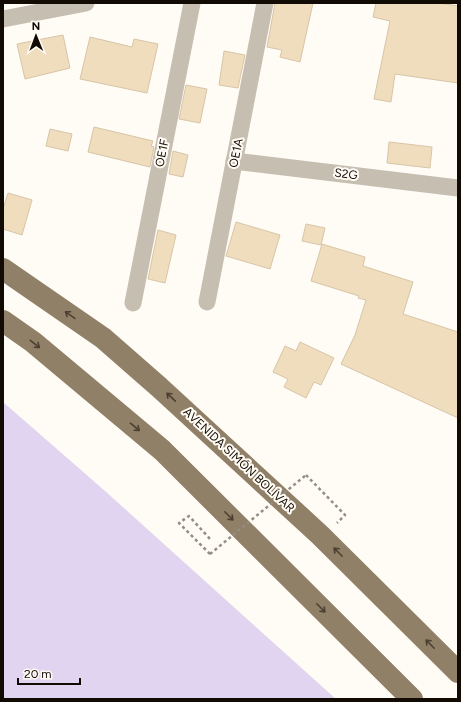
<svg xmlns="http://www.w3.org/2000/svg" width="461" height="702" font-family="Figtree,sans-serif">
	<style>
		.green { fill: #e1d4f1 }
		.building { fill: #f0ddbe; stroke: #d8c5a7 }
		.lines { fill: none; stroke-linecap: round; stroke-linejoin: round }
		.path { stroke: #928d86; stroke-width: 2.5; stroke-dasharray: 3 3; stroke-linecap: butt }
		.minor { stroke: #c6beb1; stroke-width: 17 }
		.trunk { stroke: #908068; stroke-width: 22 }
		.path-bridge { stroke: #928d86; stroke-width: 2.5; stroke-dasharray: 3 3; stroke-linecap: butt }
		.oneway { stroke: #4b4030 }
		.labels { text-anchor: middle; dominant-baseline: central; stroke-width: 4; stroke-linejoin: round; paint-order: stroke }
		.street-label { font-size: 12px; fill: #120b03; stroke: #fffbf5 }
	</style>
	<rect width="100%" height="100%" fill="#fffbf5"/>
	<polygon class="green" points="3,402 105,491 336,699 3,699"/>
	<g class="building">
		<polygon points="275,3 313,3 300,62 280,57 282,50 267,47"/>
		<polygon points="376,3 439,3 458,6 458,83 395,74 391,102 374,99 390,21 373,17"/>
		<polygon points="63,35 70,68 25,79 17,44"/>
		<polygon points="90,37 132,47 134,39 158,44 147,93 80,79"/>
		<polygon points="224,51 245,55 238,88 219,85"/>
		<polygon points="186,85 207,89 200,123 179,119"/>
		<polygon points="94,127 153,141 151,146 154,147 150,167 88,152"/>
		<polygon points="50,129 72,134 68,151 46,146"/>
		<polygon points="389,142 432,147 430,168 387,163"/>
		<polygon points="173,151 188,155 183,177 169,174"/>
		<polygon points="8,193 32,200 22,235 3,229 3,209"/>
		<polygon points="236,222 280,235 270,269 226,256"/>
		<polygon points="306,224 325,228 321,245 302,241"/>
		<polygon points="158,230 176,235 165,283 148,279"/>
		<polygon points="322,244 365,257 363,266 413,282 403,314 458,332 458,418 341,364 355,335 366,300 358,298 359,296 311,281"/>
		<polygon points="300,342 334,358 321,385 314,382 306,398 284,387 288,379 273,372 285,346 296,351"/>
	</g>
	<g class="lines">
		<g class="path">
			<polyline points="306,475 345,515 337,523"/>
			<polyline points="210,554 179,523 189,516 211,540"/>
		</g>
		<g class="minor">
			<polyline points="3,19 86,3"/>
			<polyline points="234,161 458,188"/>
			<polyline points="207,302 265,3"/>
			<polyline points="133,303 192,3"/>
		</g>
		<g class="trunk">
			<polyline points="3,269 103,338 159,387 320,535 458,672"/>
			<polyline points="3,321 33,342 162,450 412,699"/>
		</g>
		<polyline class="path-bridge" points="210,554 306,475"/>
	</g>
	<defs><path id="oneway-shaft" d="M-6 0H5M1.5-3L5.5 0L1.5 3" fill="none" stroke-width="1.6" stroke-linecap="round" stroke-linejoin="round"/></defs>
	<g class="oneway">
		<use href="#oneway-shaft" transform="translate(70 315) rotate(-145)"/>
		<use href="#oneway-shaft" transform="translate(35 344) rotate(38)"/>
		<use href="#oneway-shaft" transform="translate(171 397) rotate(-137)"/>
		<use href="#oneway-shaft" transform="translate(135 427) rotate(40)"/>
		<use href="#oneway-shaft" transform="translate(229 516) rotate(45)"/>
		<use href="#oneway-shaft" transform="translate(338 552) rotate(-135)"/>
		<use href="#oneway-shaft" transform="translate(321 608) rotate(45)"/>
		<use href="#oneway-shaft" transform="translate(430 644) rotate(-135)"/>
	</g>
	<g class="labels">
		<g class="street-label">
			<text transform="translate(162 153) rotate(-79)">OE1F</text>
			<text transform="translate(236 153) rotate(-79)">OE1A</text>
			<text transform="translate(346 174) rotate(7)">S2G</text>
			<text transform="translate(239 460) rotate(43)">AVENIDA SIMÓN BOLÍVAR</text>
		</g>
	</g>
	<rect width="461" height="702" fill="none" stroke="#120b03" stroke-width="8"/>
	<g transform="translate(36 36) rotate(359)" stroke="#fffbf5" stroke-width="3" paint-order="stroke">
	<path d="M0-3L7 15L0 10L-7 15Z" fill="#120b03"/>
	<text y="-6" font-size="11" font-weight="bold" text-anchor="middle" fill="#120b03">N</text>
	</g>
	<path d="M18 678v6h62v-6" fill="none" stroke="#120b03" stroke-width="2"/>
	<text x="24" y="678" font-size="12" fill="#120b03" stroke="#fffbf5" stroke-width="3" paint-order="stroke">20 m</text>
</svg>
